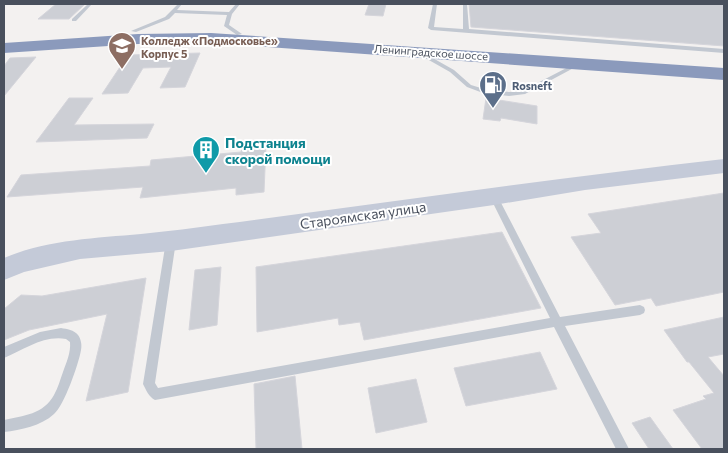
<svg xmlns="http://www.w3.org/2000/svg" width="728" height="453" font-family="Commissioner,sans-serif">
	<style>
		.building { fill: #cdcfd5; stroke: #d5d5db }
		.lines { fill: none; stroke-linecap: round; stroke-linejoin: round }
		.lane { fill: #c2c8d1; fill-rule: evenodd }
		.secondary { fill: #c4cad8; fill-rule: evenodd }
		.highway { fill: #8b9abc; fill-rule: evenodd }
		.labels { text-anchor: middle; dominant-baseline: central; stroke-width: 4; stroke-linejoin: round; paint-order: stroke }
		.far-education-label { font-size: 11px; font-weight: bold; fill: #785e54; stroke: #fff; text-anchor: start }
		.far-street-label { font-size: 11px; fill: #49505d; stroke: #fff }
		.far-service-label { font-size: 11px; font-weight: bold; fill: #4e5e75; stroke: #fff; text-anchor: start }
		.culture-label { font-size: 14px; font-weight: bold; fill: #0d838f; stroke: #fff; text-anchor: start }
		.street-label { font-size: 14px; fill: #49505d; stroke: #fff }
	</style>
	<rect width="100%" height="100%" fill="#f3f1f0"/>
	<g class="building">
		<polygon points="56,4 85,4 69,19 38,19"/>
		<polygon points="369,4 386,4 383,16 365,15"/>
		<polygon points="469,4 724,4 724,46 471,27"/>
		<polygon points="200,53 185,87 160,88 171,67 143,68 128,93 102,94 128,55"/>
		<polygon points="36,57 4,96 4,66 10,58"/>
		<polygon points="69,98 93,98 74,125 154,124 147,138 36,142"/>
		<polygon points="486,98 537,106 537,124 501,118 500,121 483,119"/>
		<polygon points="266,145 264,192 236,195 236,188 140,198 143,187 7,197 21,175 150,166 151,160 241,152 242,148"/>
		<polygon points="724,193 724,292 656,306 651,298 615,305 571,237 601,233 588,214"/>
		<polygon points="502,232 541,308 364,340 360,322 339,325 338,318 257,332 256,267"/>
		<polygon points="221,267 217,325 189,330 195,270"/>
		<polygon points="146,278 128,392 86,401 107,314 29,330 4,340 4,309 21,295 42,296"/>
		<polygon points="724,317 724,354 708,357 724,376 724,449 702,449 673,410 706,399 703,396 714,393 689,362 687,362 664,330"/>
		<polygon points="540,352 557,389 466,406 454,368"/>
		<polygon points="295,376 302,449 256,449 254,384"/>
		<polygon points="416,379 427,422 376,433 368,388"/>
		<polygon points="650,417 673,449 649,449 632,423"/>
	</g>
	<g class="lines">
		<g class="lane">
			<polygon points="88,4 92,4 76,21 72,21 72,19"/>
			<polygon points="178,4 182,4 177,10 229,12 236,4 240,4 232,14 229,25 242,34 237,35 224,26 227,15 175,13 169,19 136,32 131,31 165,17"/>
			<polygon points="433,4 437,4 434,27 463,29 463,4 467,4 469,29 724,49 724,53 431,30 428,28"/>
			<polygon points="422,52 454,70 471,85 484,89 509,92 522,91 578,62 583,63 525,94 509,96 483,93 467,87 450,72 420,55 419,54"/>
			<path d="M494,194l4,3 62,120 80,-12 4,2 1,3 -1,3 -4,2 -75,11 64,123h-13l-62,-122 -399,73c-6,-3 -9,-10 -12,-16l23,-143 2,-3h6l2,3 -21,142 3,5 392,-70 -60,-121z"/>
			<path d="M61,328c6,1 13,2 17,7 3,4 4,10 3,15 -2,13 -17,56 -27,64 -13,12 -33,16 -50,18v-12c19,-4 40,-6 50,-25 4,-7 6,-15 9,-23 3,-9 8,-19 7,-30l-4,-3c-23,-4 -42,11 -62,19v-11l36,-15z"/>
		</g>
		<path class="secondary" d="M724,159v14l-139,17 -91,15 -323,46 -91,8 -56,13 -20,8v-22c42,-18 91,-20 137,-24 27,-3 55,-6 82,-10 167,-22 334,-46 501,-65z"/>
		<polygon class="highway" points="211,33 724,68 724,80 211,43 138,44 4,53 4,43 138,34"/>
	</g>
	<defs>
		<symbol id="university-pin" viewBox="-11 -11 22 30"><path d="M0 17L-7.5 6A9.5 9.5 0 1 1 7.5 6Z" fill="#8d6e63" stroke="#fff"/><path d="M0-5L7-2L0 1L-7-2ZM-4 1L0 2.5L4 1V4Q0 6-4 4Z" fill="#fff"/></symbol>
		<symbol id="fuel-pin" viewBox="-11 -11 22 30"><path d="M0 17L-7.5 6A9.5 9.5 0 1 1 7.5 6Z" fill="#5c6f8a" stroke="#fff"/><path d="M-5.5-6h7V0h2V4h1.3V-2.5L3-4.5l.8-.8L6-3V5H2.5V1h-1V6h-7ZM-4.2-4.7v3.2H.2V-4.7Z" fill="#fff"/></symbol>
		<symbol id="building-pin" viewBox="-11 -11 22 30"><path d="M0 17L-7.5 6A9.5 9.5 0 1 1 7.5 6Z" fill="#0f9aa8" stroke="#fff"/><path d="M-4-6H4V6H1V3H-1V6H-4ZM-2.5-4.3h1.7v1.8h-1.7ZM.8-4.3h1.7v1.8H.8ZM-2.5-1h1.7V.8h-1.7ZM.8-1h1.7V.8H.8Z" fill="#fff"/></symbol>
	</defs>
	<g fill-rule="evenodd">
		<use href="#university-pin" x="106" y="30" width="32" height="43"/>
		<use href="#fuel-pin" x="477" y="69" width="32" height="43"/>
		<use href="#building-pin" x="190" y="134" width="32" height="43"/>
	</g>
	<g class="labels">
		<g class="far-education-label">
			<text x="141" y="40">Колледж «Подмосковье»<tspan x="141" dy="13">Корпус 5</tspan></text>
		</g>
		<g class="far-street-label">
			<text transform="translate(431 52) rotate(4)">Ленинградское шоссе</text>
		</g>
		<g class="far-service-label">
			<text x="512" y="85">Rosneft</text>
		</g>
		<g class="culture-label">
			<text x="225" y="142">Подстанция<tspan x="225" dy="16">скорой помощи</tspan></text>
		</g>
		<g class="street-label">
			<text transform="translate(363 215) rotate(-8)">Староямская улица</text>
		</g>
	</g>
	<rect width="728" height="453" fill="none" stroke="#49505d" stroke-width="10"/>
</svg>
